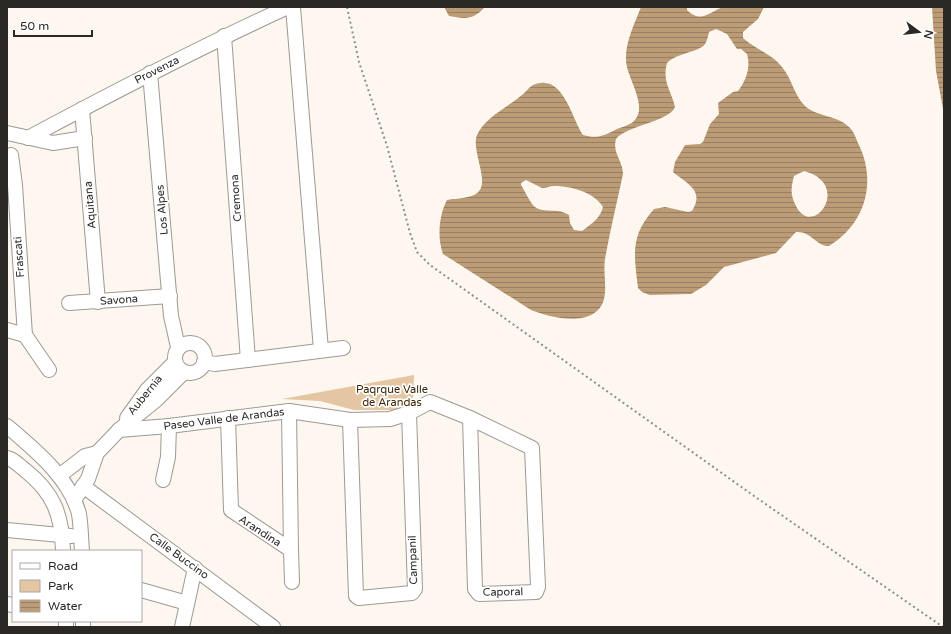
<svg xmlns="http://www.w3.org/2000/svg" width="951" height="634" font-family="'Varela Round',sans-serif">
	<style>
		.park { fill: #e4c6a2 }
		.water { fill: url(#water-rules); fill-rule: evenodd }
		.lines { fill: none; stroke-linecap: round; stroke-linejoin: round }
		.minor-casing { stroke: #9e9993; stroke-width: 16 }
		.path { stroke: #918d88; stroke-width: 2; stroke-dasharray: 2 3; stroke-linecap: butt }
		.minor { stroke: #fff; stroke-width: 14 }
		.labels { text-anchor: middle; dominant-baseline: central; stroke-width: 3.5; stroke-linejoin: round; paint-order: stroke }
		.street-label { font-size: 11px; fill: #2b2926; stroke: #fff }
		.park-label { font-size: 11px; fill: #3d2606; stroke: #fff }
	</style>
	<defs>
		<pattern id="water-rules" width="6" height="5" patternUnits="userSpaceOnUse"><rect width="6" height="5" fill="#bb9c77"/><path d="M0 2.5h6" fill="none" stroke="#987f61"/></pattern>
	</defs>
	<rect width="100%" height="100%" fill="#fdf7f0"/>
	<polygon class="park" points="414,375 413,398 398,410 354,410 320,401 282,399"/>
	<g class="water">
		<path d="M444,7h41c-12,13 -19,12 -36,9z"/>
		<path d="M641,7h46v3c15,15 24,0 37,-3 10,-3 29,0 40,0l-6,12 -15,13v6c12,11 29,16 39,29 10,12 12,28 23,39 12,11 32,9 44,21 5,4 7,12 10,18 18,38 6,79 -30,101 -14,0 -17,-15 -33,-14l-20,21 -52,14 -18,18 -15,9 -41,1 -8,-3 -4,-4c-4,-34 -8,-52 16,-79l11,-2 23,5 4,-1c13,-21 -5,-27 -19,-39l2,-10 10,-17 15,-1 3,-2 7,-18 9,-10 -1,-11 15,-11 5,-1c8,-10 13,-24 9,-37l-6,-5h-4l-10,-15 -11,-5 -7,3c-1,4 -2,9 -4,12 -5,8 -29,9 -38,19 -5,19 4,27 8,44 -6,15 -48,18 -59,32 -4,14 7,22 7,35 -6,28 -13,57 -18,85 -2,13 2,27 -1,40 -8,30 -53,19 -73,11l-88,-56c-6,-16 -4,-39 4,-54 9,-2 26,-1 32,-9 10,-10 -8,-42 -2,-56 8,-18 31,-28 45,-40 4,-3 7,-8 11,-10 30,-13 38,32 50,50 14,4 21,1 34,-6 5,-2 13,-4 17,-8 15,-15 -8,-44 -8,-61 -1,-18 9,-37 15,-53zM804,171c49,13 9,69 -8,35 -6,-11 -5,-18 -2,-30zM526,180l16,8c5,0 8,-2 12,-2 17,0 40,6 49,21 -3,12 -12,17 -21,24l-8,-1 -4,-7 -1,-8c-12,-8 -24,-1 -34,-8 -5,-4 -10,-16 -14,-22v-2z"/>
		<polygon points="932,7 944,7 944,114 936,71"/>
	</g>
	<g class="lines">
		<defs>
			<g id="minor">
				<polyline points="293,7 321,350"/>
				<polyline points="224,36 248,360"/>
				<polyline points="150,73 171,316 178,347"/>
				<polyline points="82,109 98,302"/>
				<polyline points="7,133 53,143 85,138"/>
				<path d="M28,138c86,-46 172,-91 260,-131"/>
				<polyline points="11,155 15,185 25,335 49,370"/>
				<polyline points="69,303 170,296"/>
				<polyline points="7,330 25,335"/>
				<circle cx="190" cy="358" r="15"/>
				<polyline points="204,362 215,364 343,348"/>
				<polyline points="127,418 147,390 175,362"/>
				<polyline points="228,418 231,510 291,550 289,411"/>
				<polyline points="350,420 356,596 359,598 412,593 415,589 409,413"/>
				<path d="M7,426c27,23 63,52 72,88 2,12 2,25 3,37"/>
				<polyline points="119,430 169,426 289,411 350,420 390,419 409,413 430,402 470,418 532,448 538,587 536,592 479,594 475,589 470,418"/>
				<path d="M7,458c7,1 12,8 18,12 29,23 37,45 38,81"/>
				<polyline points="59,476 85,456 97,453"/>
				<polyline points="163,480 168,457 169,426"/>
				<polyline points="83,486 273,627"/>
				<polyline points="74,500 88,479 97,453 119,430 156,400 184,372"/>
				<polyline points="7,530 71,536"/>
				<polyline points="291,550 292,582"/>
				<polyline points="141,590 187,603"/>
				<polyline points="7,604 13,605"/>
				<polyline points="66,621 66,627"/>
				<polyline points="83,621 83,627"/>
				<polyline points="182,627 195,568"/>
			</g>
		</defs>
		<use href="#minor" class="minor-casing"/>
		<polyline class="path" points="347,7 359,62 387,146 410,233 417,252 430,265 754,496 943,627"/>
		<use href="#minor" class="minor"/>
	</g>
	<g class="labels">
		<g class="street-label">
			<text transform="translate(157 70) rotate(-27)">Provenza</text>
			<text transform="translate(236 198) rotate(-94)">Cremona</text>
			<text transform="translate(90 205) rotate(-95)">Aquitana</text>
			<text transform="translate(162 210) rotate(-95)">Los Alpes</text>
			<text transform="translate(19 257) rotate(-94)">Frascati</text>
			<text transform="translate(119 300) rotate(-4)">Savona</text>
			<text transform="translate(145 395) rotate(-51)">Aubernia</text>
			<text transform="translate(224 419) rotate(-7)">Paseo Valle de Arandas</text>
			<text transform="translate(260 531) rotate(33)">Arandina</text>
			<text transform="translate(179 556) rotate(36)">Calle Buccino</text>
			<text transform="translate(413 560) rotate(-92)">Campanil</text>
			<text transform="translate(503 592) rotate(-1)">Caporal</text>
		</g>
		<g class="park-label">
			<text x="392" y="389">Paqrque Valle<tspan x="392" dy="13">de Arandas</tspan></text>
		</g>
	</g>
	<rect width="951" height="634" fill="none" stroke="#2b2926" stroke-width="16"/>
	<rect x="12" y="550" width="130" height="72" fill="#ffffff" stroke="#aaa9a8"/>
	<rect x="20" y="563" width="20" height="6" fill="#ffffff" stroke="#aaa9a8"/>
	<text x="48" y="570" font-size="12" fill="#2b2926">Road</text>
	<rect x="20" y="580" width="20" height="12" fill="#e4c6a2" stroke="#aaa9a8"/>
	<text x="48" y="590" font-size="12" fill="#2b2926">Park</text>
	<rect x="20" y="600" width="20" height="12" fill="url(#water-rules)" stroke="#aaa9a8"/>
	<text x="48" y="610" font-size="12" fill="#2b2926">Water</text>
	<g transform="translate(919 32) rotate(105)" stroke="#ffffff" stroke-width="3" paint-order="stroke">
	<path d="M0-3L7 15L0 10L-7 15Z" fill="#2b2926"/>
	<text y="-6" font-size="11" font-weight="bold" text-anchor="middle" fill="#2b2926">N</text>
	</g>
	<path d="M14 30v6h78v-6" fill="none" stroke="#2b2926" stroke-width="2"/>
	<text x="20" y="30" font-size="12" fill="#2b2926" stroke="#ffffff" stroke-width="3" paint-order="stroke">50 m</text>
</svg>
